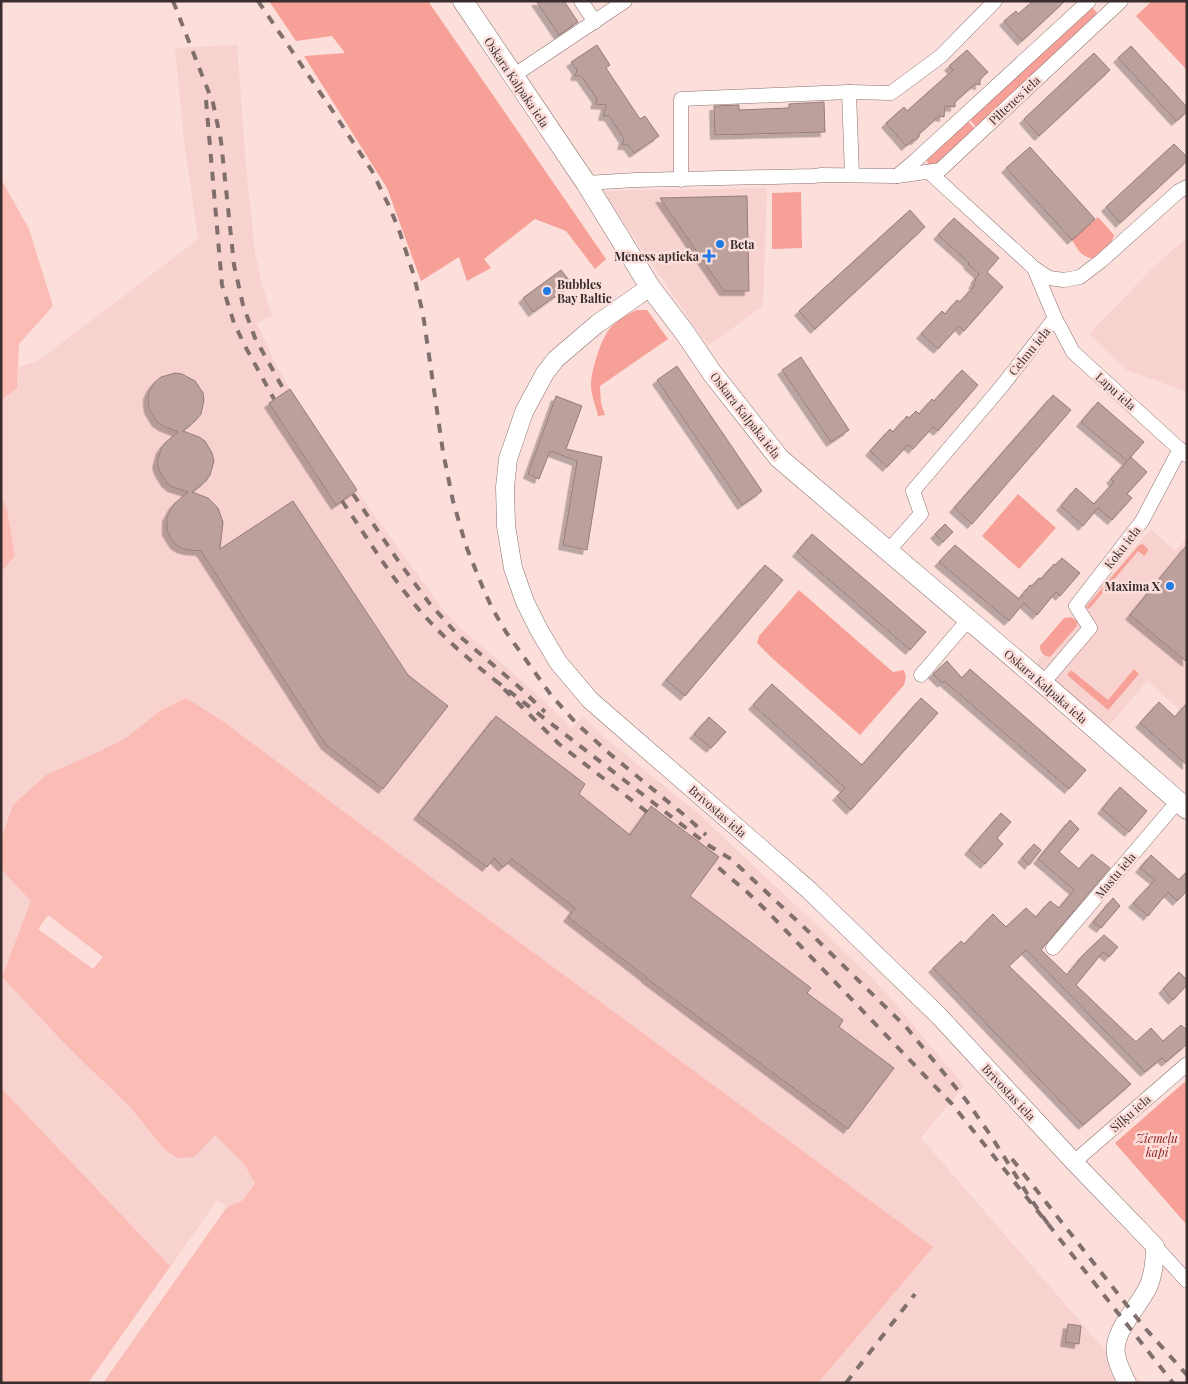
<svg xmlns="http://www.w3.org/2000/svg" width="1188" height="1384" font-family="'Playfair Display',serif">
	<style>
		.built { fill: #f8d2ce }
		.green { fill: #f7a097 }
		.water { fill: #fbbcb5 }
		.pier { fill: #fcdfdb }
		.building { fill: #bba09c; stroke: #967c79; filter: url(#shadow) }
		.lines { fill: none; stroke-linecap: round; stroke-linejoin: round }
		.minor-casing { stroke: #8a716e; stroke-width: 15 }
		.tertiary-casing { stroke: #8a716e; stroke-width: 19 }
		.secondary-casing { stroke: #8a716e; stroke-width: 21 }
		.minor { stroke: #fff; stroke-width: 14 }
		.tertiary { stroke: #fff; stroke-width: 18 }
		.secondary { stroke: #fff; stroke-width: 20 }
		.rail { stroke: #816f6d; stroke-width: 4; stroke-dasharray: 9 9; stroke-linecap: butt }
		.poi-dot { fill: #227ae4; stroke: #fcdfdb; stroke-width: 2 }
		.labels { text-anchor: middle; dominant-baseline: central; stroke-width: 5; stroke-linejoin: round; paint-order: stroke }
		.street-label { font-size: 12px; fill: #392e2d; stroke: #fcdfdb }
		.poi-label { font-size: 12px; font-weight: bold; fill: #392e2d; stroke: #fcdfdb; text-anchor: start }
		.park-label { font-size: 12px; font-style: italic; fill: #941f20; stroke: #fcdfdb }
	</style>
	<defs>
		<filter id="shadow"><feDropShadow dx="-4.5" dy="4.5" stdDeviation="0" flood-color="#0004"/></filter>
	</defs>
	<rect width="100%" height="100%" fill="#fcdfdb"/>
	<g class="built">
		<polygon points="237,45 246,165 255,253 263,288 272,316 257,323 275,363 290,389 357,491 445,612 467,634 496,658 545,702 572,728 583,716 605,738 699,814 865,971 891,998 964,1086 921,1138 1104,1349 1143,1383 818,1383 932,1247 454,894 224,722 160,711 126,738 96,753 13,805 1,839 1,572 15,556 7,509 1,496 1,400 17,388 19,367 38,361 198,239 184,140 175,49 191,47"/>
		<polygon points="767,188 763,306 708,346 602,191"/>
		<polygon points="1187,237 1187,392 1127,370 1089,334 1155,266"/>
		<polygon points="1151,529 1175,551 1187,538 1187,715 1147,681 1107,728 1034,665"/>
		<polygon points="1,869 32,901 130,1107 164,1149 215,1134 244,1164 255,1182 242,1201 227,1207 217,1200 170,1266 1,1088"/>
	</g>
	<g class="green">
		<polygon points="269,1 428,1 606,259 595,269 566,231 535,219 484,259 491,268 467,281 459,257 421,281 387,188 304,56 345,53 332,36 296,41"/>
		<polygon points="1152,1 1184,1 1187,4 1187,70 1136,16"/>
		<polygon points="1091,6 1100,16 978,129 968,118"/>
		<polygon points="967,120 976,130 937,166 929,165 926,159"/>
		<polygon points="801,192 802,248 772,249 772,193"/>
		<path d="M1098,217l16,18c-3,12 -15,29 -29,21 -6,-3 -9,-10 -13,-16z"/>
		<path d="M637,310h10l21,29 -68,47 1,17 4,12 -7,1c-2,-10 -7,-20 -7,-31 0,-14 10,-47 20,-58 7,-7 18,-14 26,-17z"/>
		<polygon points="1018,494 1056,528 1019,569 982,536"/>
		<polygon points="1143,544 1148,549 1148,551 1144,556 1138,551 1089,609 1086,607 1139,545"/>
		<polygon points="799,590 893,672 904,670 906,677 904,685 860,735 773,659 757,643 759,636"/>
		<path d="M1071,617l6,4v5l-27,31c-6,-1 -10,-4 -10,-11l24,-28z"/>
		<polygon points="1134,669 1139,674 1108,710 1067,675 1071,670 1108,700"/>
		<polygon points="1187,1080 1187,1225 1115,1143"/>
	</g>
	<g class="water">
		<polygon points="1,179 29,229 53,306 19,344 17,388 1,400"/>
		<polygon points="1,496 7,509 15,556 1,572"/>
		<polygon points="186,698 224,722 454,894 933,1247 818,1383 1,1383 1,1088 170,1266 217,1200 227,1207 242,1201 255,1183 244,1164 215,1135 194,1157 177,1158 164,1149 130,1107 69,1048 2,977 31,901 1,869 1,839 13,805 46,775 96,753 126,738 160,711"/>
	</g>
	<g class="pier">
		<polygon points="48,915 103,957 93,969 38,929"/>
		<polygon points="217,1200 227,1207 103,1383 88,1383"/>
	</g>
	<g class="building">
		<polygon points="536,1 564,1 578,22 559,35"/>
		<polygon points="1033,1 1065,1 1022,41 1004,21 1016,11 1018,14"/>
		<polygon points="597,45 610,65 606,68 640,119 645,116 659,136 634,153 628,145 622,145 624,139 609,116 603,116 606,105 595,104 597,99 581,76 575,76 577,70 571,62"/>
		<polygon points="1131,46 1187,107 1187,112 1176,121 1118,58"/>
		<polygon points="967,50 988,72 980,79 980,85 975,84 955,102 955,107 945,106 944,117 939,116 919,134 919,137 916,140 913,140 906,146 886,123 904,107 907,111 953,70 949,66"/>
		<polygon points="1094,53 1110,70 1039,136 1024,119"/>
		<polygon points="824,102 825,132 715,135 714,106 739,105 739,110 789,108 789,104"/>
		<polygon points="1174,144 1187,157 1187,161 1120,223 1106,207"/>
		<polygon points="1030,147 1095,219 1072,240 1006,168"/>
		<polygon points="747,196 749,291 724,291 660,198"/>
		<polygon points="910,210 925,227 815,329 799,311"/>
		<polygon points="954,218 999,258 987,272 1003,287 964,331 959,326 938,349 921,334 942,311 945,314 957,300 960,302 975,285 973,284 976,280 975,279 979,274 968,264 969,263 938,235"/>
		<polygon points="561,270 572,284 533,312 523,298"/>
		<polygon points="801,357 849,430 831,442 782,370"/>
		<polygon points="677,366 762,491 742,505 657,380"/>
		<polygon points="962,370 978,385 938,431 933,427 913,449 908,445 887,467 870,451 890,429 893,432 907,416 909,418 916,411 919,414 932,399 934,401"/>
		<polygon points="175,373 182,374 195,381 203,393 204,400 201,414 196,420 183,431 199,437 205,441 212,453 214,461 210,475 206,481 192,492 208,498 218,508 223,522 220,549 293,501 408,675 448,706 383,789 326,745 201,551 188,550 181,548 175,544 171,538 167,531 167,517 174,504 188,492 172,487 166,482 159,470 157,463 161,449 165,443 178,432 163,426 157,422 149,409 148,402 148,395 151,388 155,382 161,377"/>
		<polygon points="290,389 357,490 336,505 269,403"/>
		<polygon points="1053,395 1071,410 972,524 954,508"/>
		<polygon points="556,396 582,406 566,449 602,457 587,550 563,545 577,461 550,451 539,479 528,474"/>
		<polygon points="1098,402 1144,442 1128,460 1131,457 1147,472 1127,494 1132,498 1112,520 1098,508 1083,526 1061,506 1076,488 1094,504 1114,482 1111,479 1127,461 1081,422"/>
		<polygon points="945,524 953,532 943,542 935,534"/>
		<polygon points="812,534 926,632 910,650 797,552"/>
		<polygon points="955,545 1019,599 1030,585 1032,586 1039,578 1041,579 1054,564 1055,565 1062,558 1080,573 1060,596 1056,592 1037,615 1024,603 1009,621 939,562"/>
		<polygon points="1187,545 1187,662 1130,615"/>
		<polygon points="765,565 783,580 685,696 666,680"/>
		<polygon points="947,661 962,678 970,669 1086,770 1069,789 944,681 942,683 933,674"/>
		<polygon points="772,684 862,765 921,698 938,713 851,810 837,796 845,788 753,705"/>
		<polygon points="1159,702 1175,717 1187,703 1187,765 1140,723"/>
		<polygon points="496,716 585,784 579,794 630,835 651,806 719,857 690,896 811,988 807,993 843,1020 839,1027 894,1068 848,1129 646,978 646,977 568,917 575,908 512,859 503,867 494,858 487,867 418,815"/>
		<polygon points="709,717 726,732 711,748 694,734"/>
		<polygon points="1120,787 1147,811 1129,832 1102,809"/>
		<polygon points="1001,813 1011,822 997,838 1003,844 985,864 969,850"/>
		<polygon points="1070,820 1079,829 1059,852 1079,869 1092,854 1110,868 1041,950 1067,975 1083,955 1104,935 1118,947 1109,957 1103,952 1076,985 1136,1042 1151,1028 1163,1041 1181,1025 1187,1030 1187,1044 1166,1062 1162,1058 1145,1072 1026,950 1009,966 1131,1084 1083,1125 933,968 961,941 964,944 993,914 1006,927 1026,908 1036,917 1050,901 1059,908 1074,890 1038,859"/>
		<polygon points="1034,844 1041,850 1029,865 1022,858"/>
		<polygon points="1151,855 1179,880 1187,871 1187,891 1177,901 1168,892 1148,916 1133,903 1155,880 1140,868"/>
		<polygon points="1113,898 1120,906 1101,928 1093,922"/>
		<polygon points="1179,972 1187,980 1187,985 1173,1000 1163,989"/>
		<polygon points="1068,1324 1081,1326 1079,1344 1065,1342"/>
	</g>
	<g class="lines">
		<defs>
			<g id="minor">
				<polyline points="581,1 595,22"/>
				<polyline points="513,76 625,1"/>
				<polyline points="849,92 852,175"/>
				<polyline points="929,172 1034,268 1049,278 1064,280 1080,277 1101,261 1179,191 1187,187"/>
				<polyline points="897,176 916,160 1089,1"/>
				<polyline points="681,180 681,99 849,92 891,93 941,56 995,1"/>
				<polyline points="586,183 636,180 813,176 822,175 897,176 940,170 1121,1"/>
				<polyline points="1034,268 1055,318 1073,352 1186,455"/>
				<polyline points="888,551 921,514 913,491 1002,386 1055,318"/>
				<polyline points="921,675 968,620"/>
				<polyline points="1043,683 1090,628 1076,606 1142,521 1180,449"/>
				<polyline points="1053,948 1178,801"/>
				<polyline points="1074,1162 1187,1064"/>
				<polyline points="1155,1246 1187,1281"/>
			</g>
			<path id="tertiary" d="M650,287l-53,37 -41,35 -11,14 -21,39 -16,47 -3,28 1,39 7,42 12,34 14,28 19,32 32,38 219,190 130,126 135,146 81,84c0,14 -1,26 -6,39 -9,21 -37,46 -33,69 1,10 7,20 11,29"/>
			<polyline id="secondary" points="463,1 586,183 650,287 685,333 712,373 779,458 1043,683 1187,809"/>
		</defs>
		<use href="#minor" class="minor-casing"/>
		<use href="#tertiary" class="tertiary-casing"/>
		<use href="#secondary" class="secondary-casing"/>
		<use href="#minor" class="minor"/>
		<use href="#tertiary" class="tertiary"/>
		<use href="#secondary" class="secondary"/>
		<g class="rail">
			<polyline points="173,1 213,103 221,141 234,265 243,305 255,338 285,392"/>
			<polyline points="258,1 332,110 372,171 389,206 399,230 414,276 423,314 443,452 453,501 466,546 483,588 492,608 506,632 551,695 576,723 610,754 689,819 706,835"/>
			<polyline points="206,100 222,285 234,323 245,346 274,399"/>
			<polyline points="353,494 399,562 430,604 457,634 519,687 545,712"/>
			<path d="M342,501c26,38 50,78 80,112 23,26 47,47 74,68"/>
			<polyline points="647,812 559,744 496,681 708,845 731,859 809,932 906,1027 966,1100 991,1136 1028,1195 1048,1224 952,1104 769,913 747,892 714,864"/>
			<polyline points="1012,1159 1144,1327 1187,1375"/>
			<polyline points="1048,1224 1173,1383"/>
			<polyline points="846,1383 915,1294"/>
		</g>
	</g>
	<g class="poi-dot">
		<circle cx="720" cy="244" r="5"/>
		<path d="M706.5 248.5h5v5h5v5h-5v5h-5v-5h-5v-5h5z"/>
		<circle cx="547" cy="291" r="5"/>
		<circle cx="1170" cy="586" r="5"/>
	</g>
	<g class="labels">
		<g class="street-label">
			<text transform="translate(517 82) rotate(56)">Oskara Kalpaka iela</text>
			<text transform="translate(1014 100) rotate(-43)">Piltenes iela</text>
			<text transform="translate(1029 351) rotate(-51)">Celmu iela</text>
			<text transform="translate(1116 391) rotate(42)">Lapu iela</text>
			<text transform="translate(746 415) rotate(52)">Oskara Kalpaka iela</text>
			<text transform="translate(1122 547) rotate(-52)">Koku iela</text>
			<text transform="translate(1046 686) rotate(41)">Oskara Kalpaka iela</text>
			<text transform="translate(718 811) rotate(41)">Brīvostas iela</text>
			<text transform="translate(1115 875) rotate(-50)">Mastu iela</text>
			<text transform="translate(1009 1092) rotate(47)">Brīvostas iela</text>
			<text transform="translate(1130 1113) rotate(-41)">Siļķu iela</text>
		</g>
		<g class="poi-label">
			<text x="730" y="244">Beta</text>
			<text x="699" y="256" text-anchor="end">Mēness aptieka</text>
			<text x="557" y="284">Bubbles<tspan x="557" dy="14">Bay Baltic</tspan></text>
			<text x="1160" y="586" text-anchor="end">Maxima X</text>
		</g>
		<g class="park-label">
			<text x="1157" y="1138">Ziemeļu<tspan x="1157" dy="14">kapi</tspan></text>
		</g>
	</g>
	<rect width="1188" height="1384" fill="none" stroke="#392e2d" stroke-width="5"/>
</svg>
